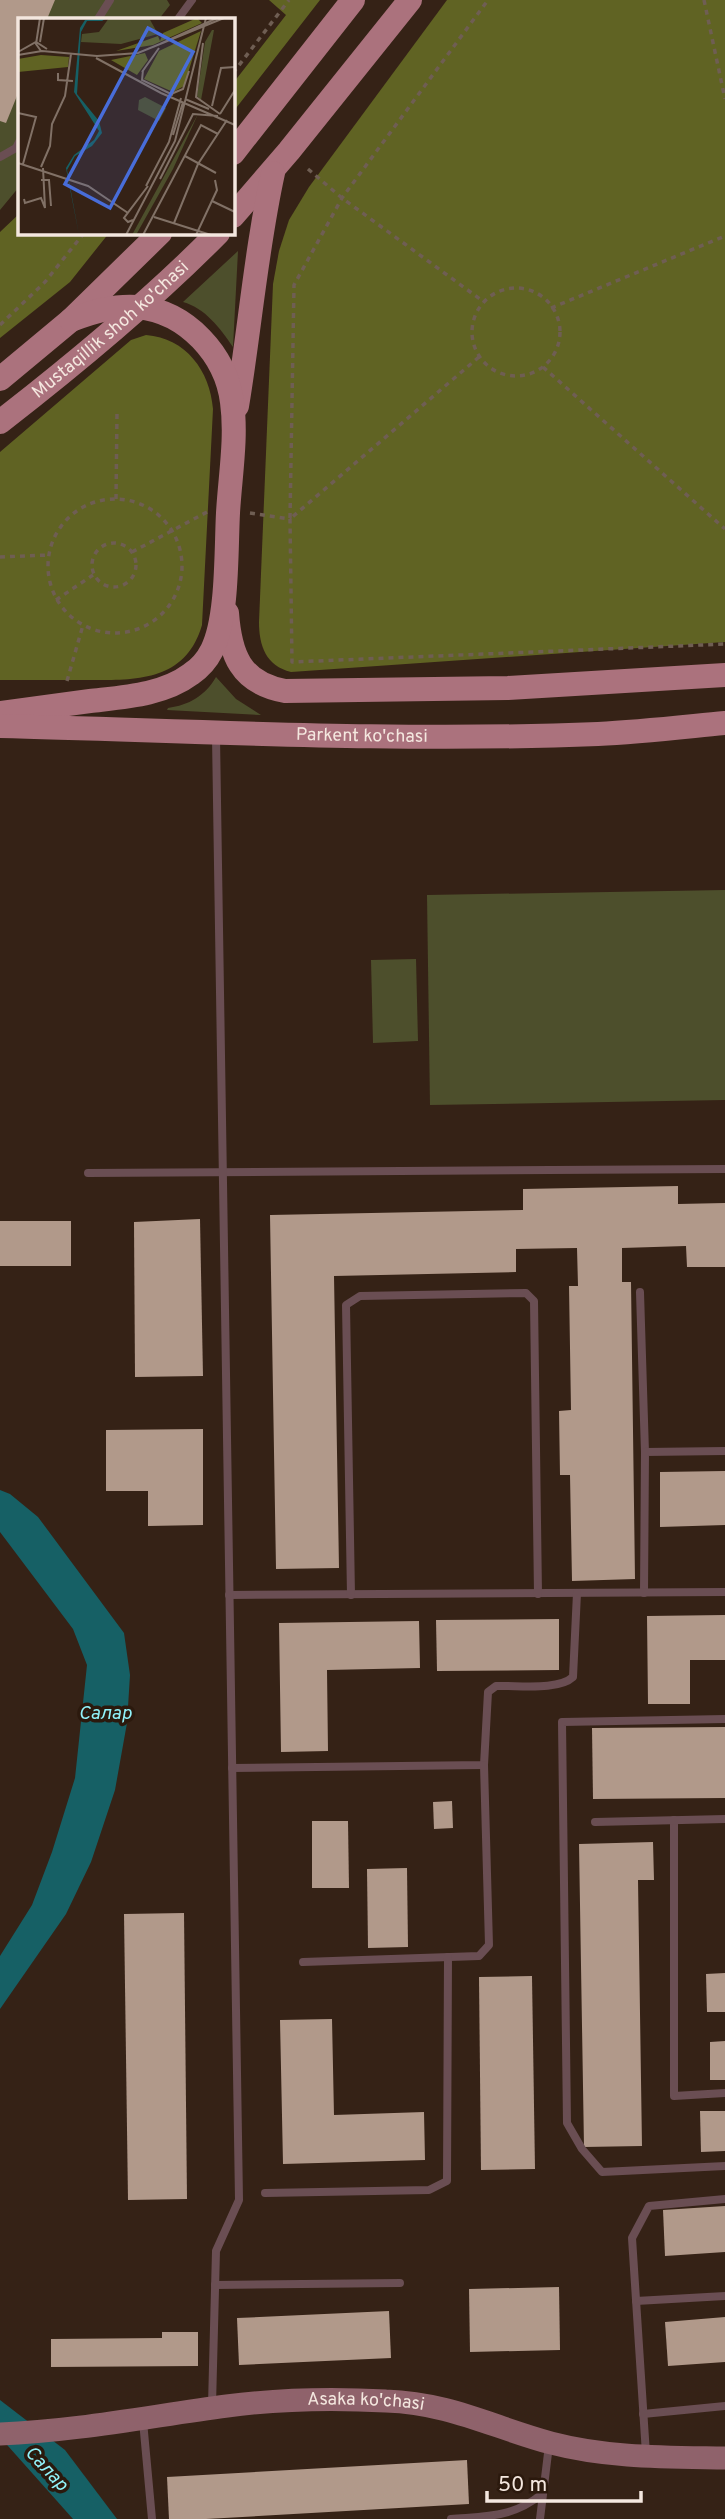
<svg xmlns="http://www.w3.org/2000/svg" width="725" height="2519" font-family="Overpass,sans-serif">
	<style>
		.green { fill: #4d4f2c }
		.forest { fill: #606323 }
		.water { fill: #166065 }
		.building { fill: #b1998a }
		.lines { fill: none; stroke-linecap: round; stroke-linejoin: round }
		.path { stroke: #6f5e53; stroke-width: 3.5; stroke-dasharray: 5 5; stroke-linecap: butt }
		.lane { stroke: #6a4e53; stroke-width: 8 }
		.secondary { stroke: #8f626b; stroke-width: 23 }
		.primary { stroke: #ab727d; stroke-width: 24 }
		.labels { text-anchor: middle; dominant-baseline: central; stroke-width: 7; stroke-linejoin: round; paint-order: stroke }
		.street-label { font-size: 18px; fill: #f4e7df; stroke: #2b190d }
		.water-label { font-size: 19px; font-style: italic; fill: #91f3fa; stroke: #2b190d }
		.inset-road { fill: none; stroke: #817166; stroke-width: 2 }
		.view { fill: #486dd9; fill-opacity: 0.15; stroke: #486dd9; stroke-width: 3.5 }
		.inset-edge { fill: none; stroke: #f4e7df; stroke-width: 3.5 }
	</style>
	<rect width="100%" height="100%" fill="#352216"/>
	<g class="green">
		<polygon points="0,0 167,0 170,5 159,19 19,19 19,187 0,210"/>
		<path d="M238,251l-5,96c-13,-19 -28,-39 -50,-45z"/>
		<path d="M216,677l20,22 25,16 -94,-5 1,-2c21,-3 37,-12 48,-31z"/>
		<polygon points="725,890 725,1100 430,1105 427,895"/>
		<polygon points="416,959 418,1041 373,1043 371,960"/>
	</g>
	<g class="forest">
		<polygon points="269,0 320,0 233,112 233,82 234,82 286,15"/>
		<path d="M447,0h278v642l-434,30c-25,-6 -32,-26 -32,-50l14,-338 6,-33 10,-31 20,-33z"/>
		<polygon points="19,214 19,233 109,233 70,282 0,338 0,232"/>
		<path d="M146,335c40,3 64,36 67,74l-11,216c-17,59 -70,55 -121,55 -27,0 -54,0 -81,0v-228l131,-112z"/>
	</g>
	<g class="water">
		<polygon points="0,1490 10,1494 38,1517 124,1633 130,1675 127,1723 115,1790 91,1862 66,1914 0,2009 0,1956 32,1905 52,1852 75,1778 87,1665 73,1629 0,1532"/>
		<polygon points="0,2400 65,2450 117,2519 73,2519 0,2437"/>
	</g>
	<g class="building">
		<polygon points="0,0 55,0 47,19 19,19 19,91 6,123 0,121"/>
		<polygon points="678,1186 678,1204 725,1203 725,1267 687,1267 686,1246 622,1248 622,1282 631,1282 635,1579 572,1581 570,1475 560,1475 559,1411 571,1410 569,1286 578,1286 577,1248 516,1249 516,1272 334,1276 339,1568 276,1569 270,1215 523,1210 523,1189"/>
		<polygon points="200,1219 203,1376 135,1377 134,1222"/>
		<rect x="0" y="1221" width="71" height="45"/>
		<polygon points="203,1429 203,1525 148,1526 148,1491 106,1491 106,1430"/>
		<polygon points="725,1471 725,1525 660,1527 660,1472"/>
		<polygon points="725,1615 725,1660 690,1660 690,1704 648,1704 647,1616"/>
		<polygon points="559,1619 559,1670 437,1671 436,1620"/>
		<polygon points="419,1621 420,1668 327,1670 328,1751 281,1752 279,1623"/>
		<polygon points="725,1727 725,1798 593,1799 592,1728"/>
		<polygon points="452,1801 453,1828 434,1829 433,1802"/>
		<polygon points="312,1821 348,1821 349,1888 312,1888"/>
		<polygon points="653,1842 654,1880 638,1880 642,2146 584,2147 579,1844"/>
		<polygon points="407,1868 408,1947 368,1948 367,1869"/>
		<polygon points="184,1913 187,2199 128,2200 124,1914"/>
		<polygon points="725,1973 725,2012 707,2012 706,1974"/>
		<polygon points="532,1976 535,2169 481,2170 479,1977"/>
		<polygon points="332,2019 334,2115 424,2112 425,2160 283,2164 280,2020"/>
		<polygon points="725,2041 725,2080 710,2080 710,2042"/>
		<polygon points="700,2111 725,2111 725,2151 701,2152"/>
		<polygon points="725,2206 725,2252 665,2256 663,2210"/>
		<polygon points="559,2287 560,2350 470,2352 469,2289"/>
		<polygon points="389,2311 391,2358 239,2365 237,2318"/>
		<polygon points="725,2317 725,2362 668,2366 665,2322"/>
		<polygon points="162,2332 198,2332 198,2366 51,2367 51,2339 162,2338"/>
		<polygon points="467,2460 469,2504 206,2519 169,2519 167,2477"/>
	</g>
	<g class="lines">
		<g class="path">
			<polyline points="704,0 725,99"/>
			<polyline points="233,73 289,0"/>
			<polyline points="308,169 342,198 484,302"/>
			<circle cx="516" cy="332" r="44"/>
			<polyline points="551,308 725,236"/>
			<polyline points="0,325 45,282 84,233"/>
			<polyline points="479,357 290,519 294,285 342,198 488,0"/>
			<polyline points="543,367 725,529"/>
			<polyline points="116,499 117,413"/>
			<circle cx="115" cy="566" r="67"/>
			<polyline points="250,513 290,519 292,662 725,644"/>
			<circle cx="114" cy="565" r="22"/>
			<polyline points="132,552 207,512"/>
			<polyline points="0,557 48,555"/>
			<polyline points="56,600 93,575"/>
			<polyline points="67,681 83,625"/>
		</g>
		<g class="lane">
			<polyline points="98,19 110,0"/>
			<polyline points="178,19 192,0"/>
			<polyline points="0,157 16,148 19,142"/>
			<polyline points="88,1173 725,1169"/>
			<polyline points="640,1292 645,1452"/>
			<polyline points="644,1593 645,1452 725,1451"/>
			<polyline points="229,1595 725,1592"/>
			<polyline points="351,1595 346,1305 360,1296 526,1293 534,1301 538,1594"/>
			<polyline points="725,1719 562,1722 567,2123 582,2149 602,2172 725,2166"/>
			<path d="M232,1768l252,-3 4,-73 8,-6c21,-1 62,5 77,-9l4,-84"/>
			<polyline points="674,1820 674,2096 725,2093"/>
			<polyline points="595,1822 725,1819"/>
			<polyline points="303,1962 479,1956 489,1945 484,1765"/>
			<polyline points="265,2193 429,2190 447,2181 448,1957"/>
			<polyline points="215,2285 400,2283"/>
			<polyline points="636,2301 725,2296"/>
			<polyline points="212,2405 216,2251 239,2200 216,737"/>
			<polyline points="643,2414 725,2406"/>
			<polyline points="143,2421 152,2519"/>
			<polyline points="646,2454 632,2238 649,2206 725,2199"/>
			<path d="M451,2519c36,-3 61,-1 91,-25"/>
			<polyline points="540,2519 549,2445"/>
		</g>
		<path class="secondary" id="s1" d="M0,2434c76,-3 151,-18 227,-28 53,-7 106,-8 159,-5 63,2 106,26 165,42 57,15 115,14 174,15"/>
		<g class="primary">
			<polyline points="233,153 353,0"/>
			<polyline points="233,216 289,151 410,0"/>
			<polyline points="0,379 71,320 160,233"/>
			<path d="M237,406c13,-78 19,-156 36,-233"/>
			<path id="s2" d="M0,422c76,-59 150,-120 218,-189"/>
			<path d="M227,613c3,41 13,70 58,78l223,-3 217,-13"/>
			<path d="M0,713c30,-4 60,-8 90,-12 34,-4 73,-6 101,-27 9,-6 16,-14 21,-24 16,-31 14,-100 16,-137 2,-36 9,-75 4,-111 -6,-47 -45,-90 -94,-95 -24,-2 -46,5 -67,13"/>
			<path id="s3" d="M0,726c199,5 399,16 598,8 43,-2 85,-7 127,-11"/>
		</g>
	</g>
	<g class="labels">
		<g class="street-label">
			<text stroke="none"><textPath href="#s2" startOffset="144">Mustaqillik shoh ko'chasi</textPath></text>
			<text stroke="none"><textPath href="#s3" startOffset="362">Parkent ko'chasi</textPath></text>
			<text stroke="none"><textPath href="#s1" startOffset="368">Asaka ko'chasi</textPath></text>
		</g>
		<g class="water-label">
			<text x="105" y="1714">Салар</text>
			<text transform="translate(46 2469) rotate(47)">Салар</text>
		</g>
	</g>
	<g transform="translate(18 18)">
		<rect width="217" height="217" fill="#352216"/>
		<path d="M91,0h40l9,16 -37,10 -40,-2 1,-8 17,-2zM194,12h2l-13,70 -4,-4 8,-54zM127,79l21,11 -7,13 -21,-11 1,-10zM180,96l-25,55 -37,66h-4z" fill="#4d4f2c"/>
		<path d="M179,0l5,5 -49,22 -37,6 42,-15 2,5 3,-8zM183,13l-17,55 -11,6 -29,-13 15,-28zM127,35l3,7 -11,15 -26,-15zM23,37l28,2 -1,10 -50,5v-13z" fill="#606323"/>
		<path d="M89,0l-5,3h-15l-6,11 -4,62 22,27 3,12 -10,13 -17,10 -8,14 12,65 -13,-67 8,-13 20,-15 5,-9 -25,-39 6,-64 5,-8z" fill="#166065"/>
		<path class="inset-road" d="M22,0l-4,26 5,7M22,24l4,-24M185,25l-7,54 24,17M142,26l57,-26M0,34l18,-10 11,7M0,37l24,-4 55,5 41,-3 86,-35M78,40l65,35 74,32M125,52l-1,10 31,15M124,54l17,-24M40,55v7l15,1M153,76l12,-5 6,-18M167,81l24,10M194,88l9,-38 14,-1M0,95l18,4 -13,47M202,96l15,-24M155,117l10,-33M167,138l31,17M0,145l70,23 40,27M23,149l9,-21 2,-22 13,-28 6,-42M142,161l33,-65 25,2M23,162h8l2,26M128,168l23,-44 12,-44M6,181l1,4 16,-5 4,10 -2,-40M194,183l23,11M136,199l57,18M115,202l-5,2 -4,-4 24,-32M156,205l24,-59 29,-44M108,217l49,-94 31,-123M125,217l58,-110 17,9M178,217l21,-45 -2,-10"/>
		<path class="view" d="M130,10l45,24 -83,156 -45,-24z"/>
		<rect width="217" height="217" class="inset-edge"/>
	</g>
	<path d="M487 2491v10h154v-10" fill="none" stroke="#f4e7df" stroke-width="3.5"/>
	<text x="498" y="2491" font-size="21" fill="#f4e7df" stroke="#2b190d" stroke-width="5" paint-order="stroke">50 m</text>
</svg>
